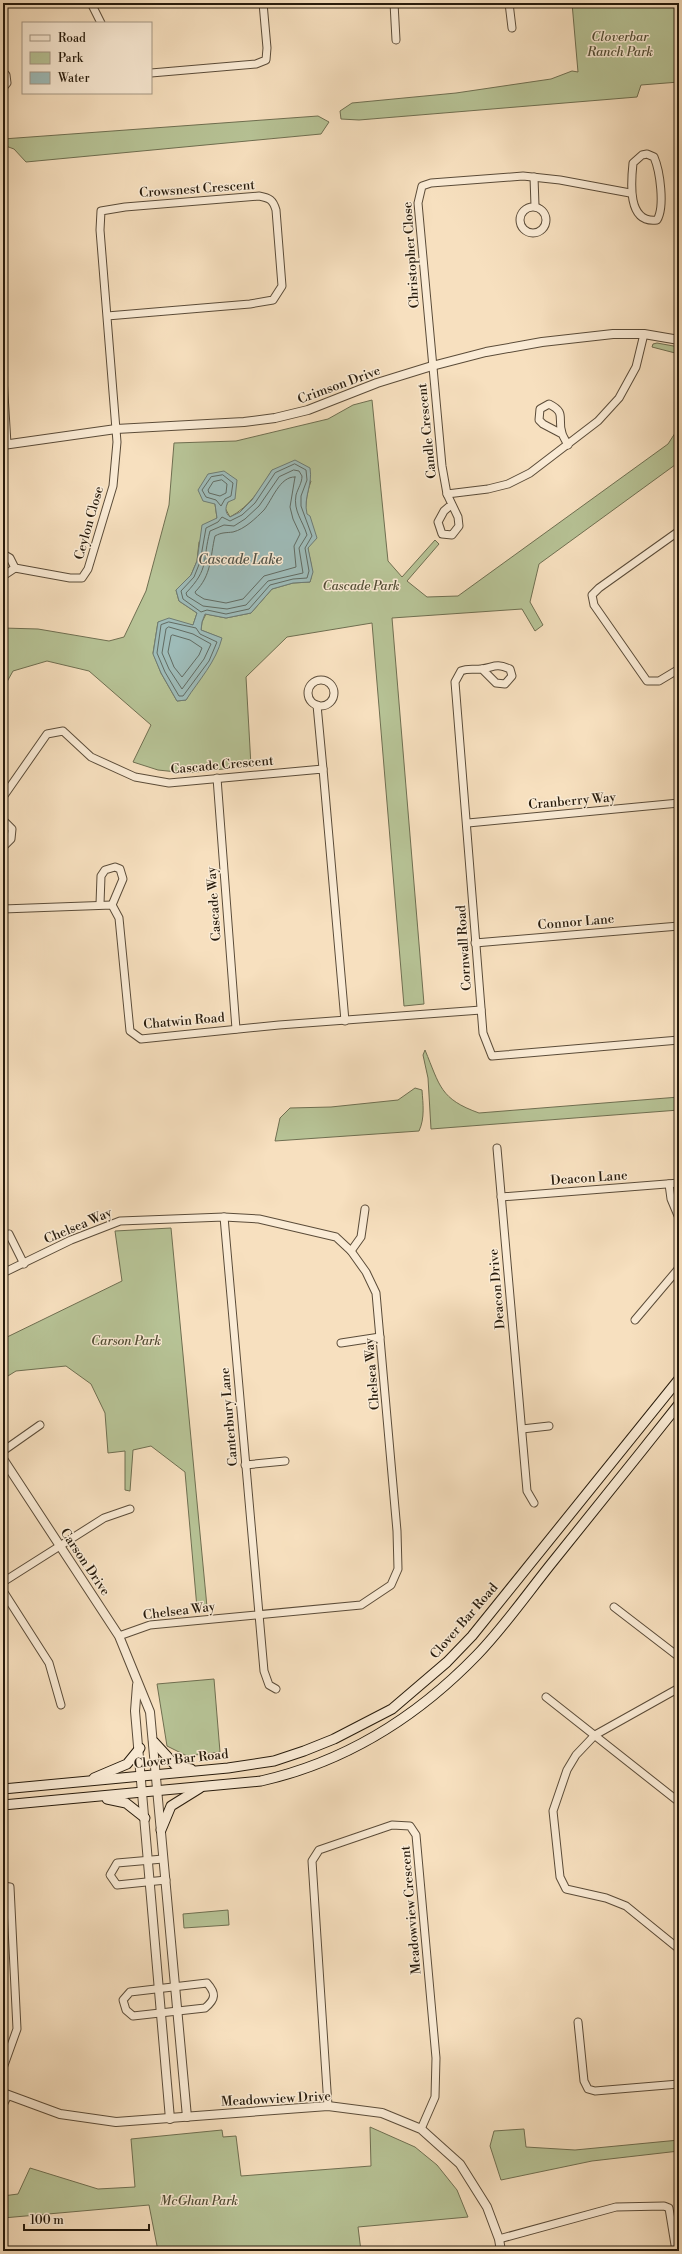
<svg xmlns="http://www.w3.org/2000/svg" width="682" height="2254" font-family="'Libre Bodoni',serif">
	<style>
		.green { fill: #b7c396; stroke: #6f6f51; fill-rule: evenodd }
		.water { fill: #9ebbb8; stroke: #6e7b73 }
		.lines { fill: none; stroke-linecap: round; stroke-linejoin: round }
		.shore { stroke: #626b62; stroke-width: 1 }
		.minor-casing { stroke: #5b4c39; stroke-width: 9 }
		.tertiary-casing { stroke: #5b4c39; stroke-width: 10 }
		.secondary-casing { stroke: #271b0c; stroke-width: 11 }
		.minor { stroke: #faebd5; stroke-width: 7 }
		.tertiary { stroke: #faebd5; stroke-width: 8 }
		.secondary { stroke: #faebd5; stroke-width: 9 }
		.labels { text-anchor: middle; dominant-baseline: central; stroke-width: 3; stroke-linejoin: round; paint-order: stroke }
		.park-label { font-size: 13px; font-style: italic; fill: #524d35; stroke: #faebd5 }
		.street-label { font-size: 13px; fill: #271b0c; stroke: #faebd5 }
		.water-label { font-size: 14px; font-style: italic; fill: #515348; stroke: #faebd5 }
	</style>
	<rect width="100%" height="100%" fill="#f7e0bf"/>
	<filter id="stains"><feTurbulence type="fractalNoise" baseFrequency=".005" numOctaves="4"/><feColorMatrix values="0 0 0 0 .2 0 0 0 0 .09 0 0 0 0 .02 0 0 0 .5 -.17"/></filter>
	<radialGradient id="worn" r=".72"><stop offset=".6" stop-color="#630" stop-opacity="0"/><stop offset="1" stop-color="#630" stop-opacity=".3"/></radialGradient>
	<g class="green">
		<polygon points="572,3 679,3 679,82 641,85 637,97 359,120 341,119 340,111 352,103 456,93 551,79 572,71 578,72"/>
		<polygon points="318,116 329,122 321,134 26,162 14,149 3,145 3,139"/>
		<polygon points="657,343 679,347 679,354 652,347 653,344"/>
		<path d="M372,400l16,161 14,16 33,-37 4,4 -32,37 20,16 31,-1 210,-152 11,-17v35l-140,102 -9,38 13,23 -8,6 -13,-22 -130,9 32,386 -20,2 -32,-383 -85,14 -41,40 5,89 -65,7 -28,-3 -25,-8 18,-37 -62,-54 -42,-10 -34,10 -10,18v-61l35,1 71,12 15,-4 22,-46 23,-86 5,-62 62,-2 92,-22 25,-14zM272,470l39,11c-8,21 -6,45 -3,68 2,12 6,21 2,33l-17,1 -21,6 -21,24 -25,5 -20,-4 -4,8 -1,8 20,8 -35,62 -9,1 -16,-28 -8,-20 5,-31 35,3 4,-12 -18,-12 -3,-11 15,-15 6,-14 2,-19 18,-24 -2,-14 13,-2 -3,6 5,9c19,-10 31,-28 42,-47z"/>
		<path d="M425,1050c15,36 15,49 54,63l200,-16v13l-248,19 -3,-51 -5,-23z"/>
		<path d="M415,1088l7,2c1,14 3,28 -3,41l-144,10 5,-23 10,-10 41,-1 67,-7z"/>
		<polygon points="171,1228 207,1607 197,1608 185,1472 151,1446 133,1450 130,1491 125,1490 125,1451 108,1453 105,1413 91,1384 66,1366 16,1371 3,1379 3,1339 122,1281 115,1231"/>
		<polygon points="214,1679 220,1752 187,1756 167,1746 157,1684"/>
		<polygon points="228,1910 229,1925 184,1928 183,1914"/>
		<polygon points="370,2127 415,2147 437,2165 457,2190 468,2217 358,2227 361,2251 337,2251 333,2247 317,2248 317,2251 158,2251 149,2205 3,2218 3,2196 18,2194 30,2168 98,2189 135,2187 131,2139 222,2130 223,2137 236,2136 241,2176 371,2166"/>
		<polygon points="524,2129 526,2147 575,2150 679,2140 679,2151 592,2161 501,2180 490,2146 494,2131"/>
	</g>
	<path class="water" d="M295,460l15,8c3,17 -7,29 -3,46l3,2 7,22 -9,10 5,24 -3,10 -17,1 -21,6 -21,24 -25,5 -21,-4 -3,8 -1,8 21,8c-6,24 -23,42 -36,62l-9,1 -16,-28 -8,-19 5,-32 11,-4 24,7 4,-12 -18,-12 -3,-11 15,-15 6,-14 5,-36 15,-7 -2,-14 -12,-3 -5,-11 10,-16 16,-3 13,9 -2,19 -7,3c-3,6 -3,11 2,15l10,-5 12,-12 20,-30z"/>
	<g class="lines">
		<g class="shore">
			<polygon points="295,464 306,470 307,480 301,496 301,506 312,536 305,548 309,571 307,578 293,579 270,585 249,609 226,614 207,610 201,612 183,599 181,591 194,577 200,562 206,528 218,522 222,517 230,521 242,515 255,503 275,473"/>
			<path d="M294,470l5,1 3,5c0,7 -4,12 -6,19 -3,16 7,26 11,40l-8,13 4,25 -35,8 -22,24 -19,4 -24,-3 -16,-10 -1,-3c24,-25 16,-32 24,-62l14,-6 10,1 11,-7 14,-13 20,-29z"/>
			<polygon points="223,475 233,483 231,496 225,499 221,506 216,500 206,497 202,490 211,477"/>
			<path d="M295,477l-5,30 3,12 7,15 -6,12 2,21 -32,9 -21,23 -17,4 -22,-4 -8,-5 -1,-2c17,-17 15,-35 20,-56 7,-4 11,-3 18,-4 12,-3 23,-14 31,-22 8,-10 16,-34 31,-33z"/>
			<polygon points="222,480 227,484 226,493 220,496 209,493 208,490 213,482"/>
			<polygon points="169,622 196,628 200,634 217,642 209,661 183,696 179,696 165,672 157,653 161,625"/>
			<polygon points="169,627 193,634 211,644 204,659 182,689 169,669 162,653 166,629"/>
			<polygon points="173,635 190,640 202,648 199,655 182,677 174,667 168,652 171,636"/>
		</g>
		<defs>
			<g id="minor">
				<polyline points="91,3 101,23"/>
				<polyline points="394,3 396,40"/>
				<polyline points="509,3 512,28"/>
				<polyline points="3,72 6,75 7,83 3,88"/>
				<polyline points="151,73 256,64 266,60 267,48 263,3"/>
				<path d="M647,154l7,3c6,14 11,50 3,63 -30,4 -26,-38 -24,-57l9,-8z"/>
				<polyline points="534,177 535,206"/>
				<polyline points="630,193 560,180 523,176 431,183 422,186 418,203 442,466 447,494 488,489 508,484 530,473 598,421 619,398 636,367 644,334"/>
				<circle cx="533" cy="220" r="13"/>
				<polyline points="3,377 7,444"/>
				<path d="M562,434l-19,-10 -4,-4 1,-11 9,-5c18,9 8,14 13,29 1,4 4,8 6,12"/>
				<polyline points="447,494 458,517 459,526 452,535 442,534 438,522 444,511 451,505"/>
				<polyline points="679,531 599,588 592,595 594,605 647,681 659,681 679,669"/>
				<polyline points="3,554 10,558 15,568 3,576"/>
				<path d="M15,568l55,10h12l6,-9 25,-83 4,-44 -17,-212 1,-19 24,-4 134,-11c11,2 14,4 17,14l6,76 -9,14 -23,4 -143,12"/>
				<path d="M482,669l14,14 9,1 7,-8 -2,-7c-15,-6 -15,-2 -29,0 -7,1 -13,-1 -20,2l-6,11 28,351 9,23 187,-16"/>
				<circle cx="321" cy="693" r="13"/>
				<polyline points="317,705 323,769"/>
				<polyline points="217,778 236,1029"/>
				<polyline points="3,797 47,734 63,731 91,757 135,777 169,783 323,769 345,1021"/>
				<polyline points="3,820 12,829 11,839 3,847"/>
				<polyline points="468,823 679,803"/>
				<polyline points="100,904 101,876 105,870 115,867 120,869 123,879 112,905"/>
				<polyline points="3,909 112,905 119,918 130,1031 141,1039 279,1025 481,1010"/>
				<polyline points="475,943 679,926"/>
				<polyline points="497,1148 527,1491 534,1503"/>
				<polyline points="669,1184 671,1199 679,1218"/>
				<polyline points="501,1197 679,1183"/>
				<polyline points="224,1217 264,1671 269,1685 276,1689"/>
				<polyline points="9,1234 24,1264"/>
				<polyline points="351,1251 361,1237 365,1209"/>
				<polyline points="3,1273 71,1240 120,1221 224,1217 259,1219 336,1237 351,1251 366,1272 376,1293 397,1531 398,1569 391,1585 361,1605 150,1625 119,1636"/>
				<polyline points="635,1320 679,1268"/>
				<polyline points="341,1343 380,1337"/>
				<polyline points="522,1429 549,1426"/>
				<polyline points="3,1451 40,1425"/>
				<polyline points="245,1465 285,1461"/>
				<polyline points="3,1582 104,1518 130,1509"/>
				<polyline points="3,1591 49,1663 61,1705"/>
				<polyline points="614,1607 679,1657"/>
				<polyline points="679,1688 595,1735 576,1755 567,1770 553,1811 560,1877 566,1889 606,1898 626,1906 679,1949"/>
				<polyline points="546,1697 679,1802"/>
				<polyline points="163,1859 117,1863 110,1875 117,1885 166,1880"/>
				<polyline points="3,1886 10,1887 17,2029 3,2068"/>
				<path d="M207,1983c9,10 9,16 -2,25l-72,8 -7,-6 -3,-10 7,-8z"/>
				<polyline points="578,2022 584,2081 588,2089 595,2091 679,2084"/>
				<polyline points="3,2105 8,2095"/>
				<polyline points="328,2106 312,1861 319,1850 392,1825 410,1826 416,1835 436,2058 435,2097 421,2129"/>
				<polyline points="499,2239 616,2207 664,2206 669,2208 676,2251"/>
			</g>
			<g id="tertiary">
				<polyline points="3,445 116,429 244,422 275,418 308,410 377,383 432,366 486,352 542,342 613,334 644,334 679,340"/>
				<polyline points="3,1459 119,1636 150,1712 187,2117"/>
				<polyline points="137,1685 135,1711 170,2119"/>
				<polyline points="3,2093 60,2114 116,2122 328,2106 382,2113 421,2129 460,2164 487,2207 499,2239 501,2251"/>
			</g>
			<g id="secondary">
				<polyline points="154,1742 176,1766 191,1769"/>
				<polyline points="94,1778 127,1764 140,1748"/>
				<polyline points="3,1789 228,1768 274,1761 304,1751 334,1739 392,1709 447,1662 472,1636 679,1379"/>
				<polyline points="107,1799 126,1803 145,1818"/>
				<path d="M3,1805l258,-24c84,-19 156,-64 216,-126 28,-29 52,-64 78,-96 41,-51 83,-103 124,-155"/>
				<polyline points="161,1830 171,1806 200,1788"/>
			</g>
		</defs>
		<use href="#minor" class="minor-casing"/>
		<use href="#tertiary" class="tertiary-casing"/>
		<use href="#secondary" class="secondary-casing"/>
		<use href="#minor" class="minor"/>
		<use href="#tertiary" class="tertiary"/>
		<use href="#secondary" class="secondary"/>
	</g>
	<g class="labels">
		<g class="park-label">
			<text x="620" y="37">Cloverbar<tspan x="620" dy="15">Ranch Park</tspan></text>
			<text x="361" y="586">Cascade Park</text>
			<text x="126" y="1341">Carson Park</text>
			<text x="199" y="2201">McGhan Park</text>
		</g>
		<g class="street-label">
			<text transform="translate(197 189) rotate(-4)">Crowsnest Crescent</text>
			<text transform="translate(411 255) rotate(-94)">Christopher Close</text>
			<text transform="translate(339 385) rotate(-20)">Crimson Drive</text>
			<text transform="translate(427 431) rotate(-96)">Candle Crescent</text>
			<text transform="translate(89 523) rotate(-74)">Ceylon Close</text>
			<text transform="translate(222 765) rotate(-5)">Cascade Crescent</text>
			<text transform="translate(572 801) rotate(-5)">Cranberry Way</text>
			<text transform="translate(214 904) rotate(-94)">Cascade Way</text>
			<text transform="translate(576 922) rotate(-5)">Connor Lane</text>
			<text transform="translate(464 948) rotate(-94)">Cornwall Road</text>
			<text transform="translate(184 1021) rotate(-5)">Chatwin Road</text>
			<text transform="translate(589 1178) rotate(-4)">Deacon Lane</text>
			<text transform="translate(78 1226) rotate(-23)">Chelsea Way</text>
			<text transform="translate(497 1289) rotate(-95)">Deacon Drive</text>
			<text transform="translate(372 1374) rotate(-95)">Chelsea Way</text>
			<text transform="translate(229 1417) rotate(-95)">Canterbury Lane</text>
			<text transform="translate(85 1562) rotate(56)">Carson Drive</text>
			<text transform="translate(179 1611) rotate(-7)">Chelsea Way</text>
			<text transform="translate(464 1621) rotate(-49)">Clover Bar Road</text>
			<text transform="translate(181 1759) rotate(-6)">Clover Bar Road</text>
			<text transform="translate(411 1910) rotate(-95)">Meadowview Crescent</text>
			<text transform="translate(276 2099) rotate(-3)">Meadowview Drive</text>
		</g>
		<g class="water-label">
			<text x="240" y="560">Cascade Lake</text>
		</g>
	</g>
	<rect width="682" height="2254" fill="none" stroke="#f7e0bf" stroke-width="16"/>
	<rect x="4" y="4" width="674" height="2246" fill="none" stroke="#271b0c" stroke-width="2"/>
	<rect x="8" y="8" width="666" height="2238" fill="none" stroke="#271b0c"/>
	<rect x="22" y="22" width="130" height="72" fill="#faebd5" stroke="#a69885"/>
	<rect x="30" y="35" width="20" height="6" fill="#faebd5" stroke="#a69885"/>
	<text x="58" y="42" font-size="12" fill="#271b0c">Road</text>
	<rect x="30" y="52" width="20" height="12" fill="#b7c396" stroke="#a69885"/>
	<text x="58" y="62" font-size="12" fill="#271b0c">Park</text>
	<rect x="30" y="72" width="20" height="12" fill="#9ebbb8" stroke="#a69885"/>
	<text x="58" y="82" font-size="12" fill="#271b0c">Water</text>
	<path d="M24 2224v6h125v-6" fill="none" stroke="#271b0c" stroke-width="2"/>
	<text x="30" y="2224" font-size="12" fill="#271b0c" stroke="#faebd5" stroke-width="3" paint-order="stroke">100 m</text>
	<rect width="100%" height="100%" filter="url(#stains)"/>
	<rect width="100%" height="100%" fill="url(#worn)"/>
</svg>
